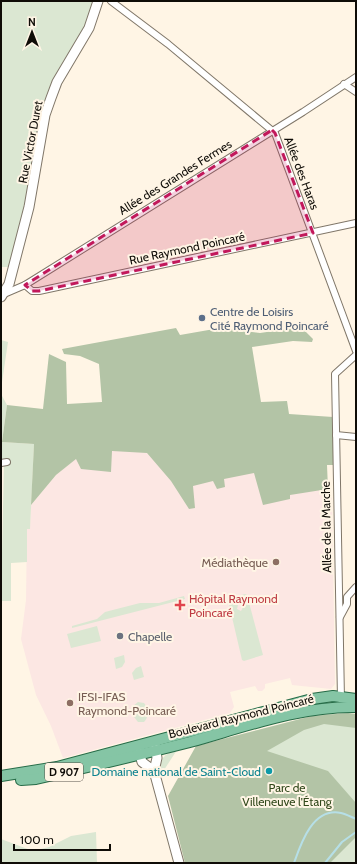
<svg xmlns="http://www.w3.org/2000/svg" width="357" height="864" font-family="Cabin,sans-serif">
	<style>
		.medical { fill: #fce7e3 }
		.green { fill: #dbe7d2 }
		.forest { fill: #b3c4a6 }
		.lines { fill: none; stroke-linecap: round; stroke-linejoin: round }
		.stream { stroke: #b6dfe7; stroke-width: 2 }
		.street-casing { stroke: #807769; stroke-width: 8 }
		.secondary-casing { stroke: #807769; stroke-width: 11 }
		.primary-casing { stroke: #266b47; stroke-width: 12 }
		.street { stroke: #fff; stroke-width: 6 }
		.secondary { stroke: #fff; stroke-width: 9 }
		.primary { stroke: #85c5a5; stroke-width: 10 }
		.marked { fill: #c2185b; fill-opacity: 0.2; stroke: #c2185b; stroke-width: 3; stroke-dasharray: 8 5; stroke-linejoin: round }
		.service-dot { fill: #5c6f8a; stroke: #fff5e5; stroke-width: 1.5 }
		.education-dot { fill: #8d6e63; stroke: #fff5e5; stroke-width: 1.5 }
		.health-dot { fill: #e0444e; stroke: #fff5e5; stroke-width: 1.5 }
		.worship-dot { fill: #6b7280; stroke: #fff5e5; stroke-width: 1.5 }
		.culture-dot { fill: #0f9aa8; stroke: #fff5e5; stroke-width: 1.5 }
		.labels { text-anchor: middle; dominant-baseline: central; stroke-width: 4; stroke-linejoin: round; paint-order: stroke }
		.shield { fill: #fff5e5; stroke: #57524a; stroke-width: 1 }
		.shield-label { font-size: 11px; font-weight: bold; fill: #0f0c07 }
		.street-label { font-size: 12px; fill: #0f0c07; stroke: #fff5e5 }
		.service-label { font-size: 12px; fill: #4e5e75; stroke: #fff5e5; text-anchor: start }
		.education-label { font-size: 12px; fill: #785e54; stroke: #fff5e5; text-anchor: end }
		.health-label { font-size: 12px; fill: #be3a42; stroke: #fff5e5; text-anchor: start }
		.worship-label { font-size: 12px; fill: #5b616d; stroke: #fff5e5; text-anchor: start }
		.culture-label { font-size: 12px; fill: #0d838f; stroke: #fff5e5; text-anchor: end }
		.park-label { font-size: 12px; fill: #31481b; stroke: #fff5e5 }
	</style>
	<rect width="100%" height="100%" fill="#fff5e5"/>
	<polygon class="medical" points="90,447 149,450 323,488 332,497 335,684 331,689 292,685 290,678 265,684 265,688 262,691 258,691 255,686 230,692 234,707 230,713 63,758 51,726 36,695 21,639 26,600 27,528 30,528 31,505 56,475"/>
	<g class="green">
		<polygon points="1,1 95,1 89,23 58,74 30,198 9,267 1,267"/>
		<polygon points="1,340 8,342 1,389"/>
		<polygon points="1,394 7,405 2,442 34,444 30,529 27,529 27,562 11,563 11,601 1,601 4,461 1,461"/>
		<polygon points="245,594 247,595 263,655 244,661 242,660 228,600 236,597 238,605 237,609 241,611 243,607 240,604 238,596"/>
		<polygon points="184,596 185,599 72,628 72,626 97,619 105,612 140,603 159,603"/>
		<polygon points="97,626 101,641 71,648 67,634"/>
		<polygon points="124,655 125,662 122,667 116,669 114,658"/>
		<polygon points="141,666 144,677 134,680 132,673 136,668"/>
		<path d="M138,702l6,1c5,6 5,14 0,19h-6l-4,-5 -1,-11z"/>
		<polygon points="348,713 356,714 356,863 185,863 196,746 312,716"/>
		<path d="M177,750l-13,20h-3c-2,-12 5,-17 16,-20z"/>
		<polygon points="96,832 97,863 1,863 1,839 33,851 49,847 71,836"/>
	</g>
	<g class="forest">
		<polygon points="301,327 313,339 312,342 293,341 252,347 261,402 287,401 289,414 333,417 333,465 327,465 328,489 290,495 290,499 263,505 254,473 224,479 225,487 217,489 213,481 193,486 195,508 189,509 171,481 147,453 112,451 111,472 81,469 76,459 56,475 31,505 34,444 2,442 7,405 43,409 49,354 66,362 67,404 102,402 99,364 80,356 64,354 62,349 176,328 180,335 220,328 260,333"/>
		<polygon points="348,713 356,714 356,728 324,724 304,730 267,751 328,771 356,803 356,837 330,863 185,863 168,796 196,746 312,716"/>
	</g>
	<g class="lines">
		<g class="stream">
			<path d="M294,863c7,-20 19,-56 47,-50 5,1 10,4 15,6"/>
			<polyline points="325,863 342,842 356,832"/>
		</g>
		<defs>
			<g id="street">
				<polyline points="111,1 168,44 275,133 356,351"/>
				<polyline points="344,84 356,92"/>
				<polyline points="25,285 32,291 39,291 356,223"/>
				<polyline points="4,294 25,285 303,112 356,77"/>
				<polyline points="336,435 356,437"/>
				<polyline points="1,463 7,462"/>
				<polyline points="340,617 347,604 347,597 356,587"/>
				<polyline points="341,699 335,374 356,355"/>
			</g>
			<g id="secondary">
				<polyline points="1,297 9,284 29,207 45,115 51,98 57,82 89,28 98,1"/>
				<polyline points="155,745 157,758 154,771 179,863"/>
				<polyline points="138,748 142,762 154,771"/>
			</g>
			<g id="primary">
				<polyline points="1,776 57,767 312,699 333,696 356,699"/>
				<path d="M21,780l15,-1c52,-12 103,-24 154,-37 54,-15 110,-36 166,-35"/>
			</g>
		</defs>
		<use href="#street" class="street-casing"/>
		<use href="#secondary" class="secondary-casing"/>
		<use href="#primary" class="primary-casing"/>
		<use href="#street" class="street"/>
		<use href="#secondary" class="secondary"/>
		<use href="#primary" class="primary"/>
	</g>
	<path class="marked" d="M272,130l3,3 38,100 -274,58h-7l-7,-6z"/>
	<circle class="service-dot" cx="202" cy="318" r="4"/>
	<g class="education-dot">
		<circle cx="276" cy="562" r="4"/>
		<circle cx="70" cy="703" r="4"/>
	</g>
	<path class="health-dot" d="M178 599h4v4h4v4h-4v4h-4v-4h-4v-4h4z"/>
	<circle class="worship-dot" cx="120" cy="636" r="4"/>
	<circle class="culture-dot" cx="269" cy="771" r="4"/>
	<g class="labels">
		<rect class="shield" x="45" y="763" width="38" height="18" rx="3"/>
		<g class="shield-label">
			<text x="64" y="772">D 907</text>
		</g>
		<g class="street-label">
			<text transform="translate(30 142) rotate(-79)">Rue Victor Duret</text>
			<text transform="translate(302 173) rotate(69)">Allée des Haras</text>
			<text transform="translate(175 177) rotate(-32)">Allée des Grandes Fermes</text>
			<text transform="translate(187 248) rotate(-12)">Rue Raymond Poincaré</text>
			<text transform="translate(326 527) rotate(-91)">Allée de la Marche</text>
			<text transform="translate(241 716) rotate(-14)">Boulevard Raymond Poincaré</text>
		</g>
		<g class="service-label">
			<text x="210" y="311">Centre de Loisirs<tspan x="210" dy="14">Cité Raymond Poincaré</tspan></text>
		</g>
		<g class="education-label">
			<text x="268" y="562">Médiathèque</text>
			<text x="78" y="696" text-anchor="start">IFSI-IFAS<tspan x="78" dy="14">Raymond-Poincaré</tspan></text>
		</g>
		<g class="health-label">
			<text x="189" y="598">Hôpital Raymond<tspan x="189" dy="14">Poincaré</tspan></text>
		</g>
		<g class="worship-label">
			<text x="128" y="636">Chapelle</text>
		</g>
		<g class="culture-label">
			<text x="261" y="771">Domaine national de Saint-Cloud</text>
		</g>
		<g class="park-label">
			<text x="287" y="787">Parc de<tspan x="287" dy="14">Villeneuve l'Étang</tspan></text>
		</g>
	</g>
	<rect width="357" height="864" fill="none" stroke="#0f0c07" stroke-width="4"/>
	<g transform="translate(32 32)" stroke="#fff5e5" stroke-width="3" paint-order="stroke">
	<path d="M0-3L7 15L0 10L-7 15Z" fill="#0f0c07"/>
	<text y="-6" font-size="11" font-weight="bold" text-anchor="middle" fill="#0f0c07">N</text>
	</g>
	<path d="M14 844v6h96v-6" fill="none" stroke="#0f0c07" stroke-width="2"/>
	<text x="20" y="844" font-size="12" fill="#0f0c07" stroke="#fff5e5" stroke-width="3" paint-order="stroke">100 m</text>
</svg>
